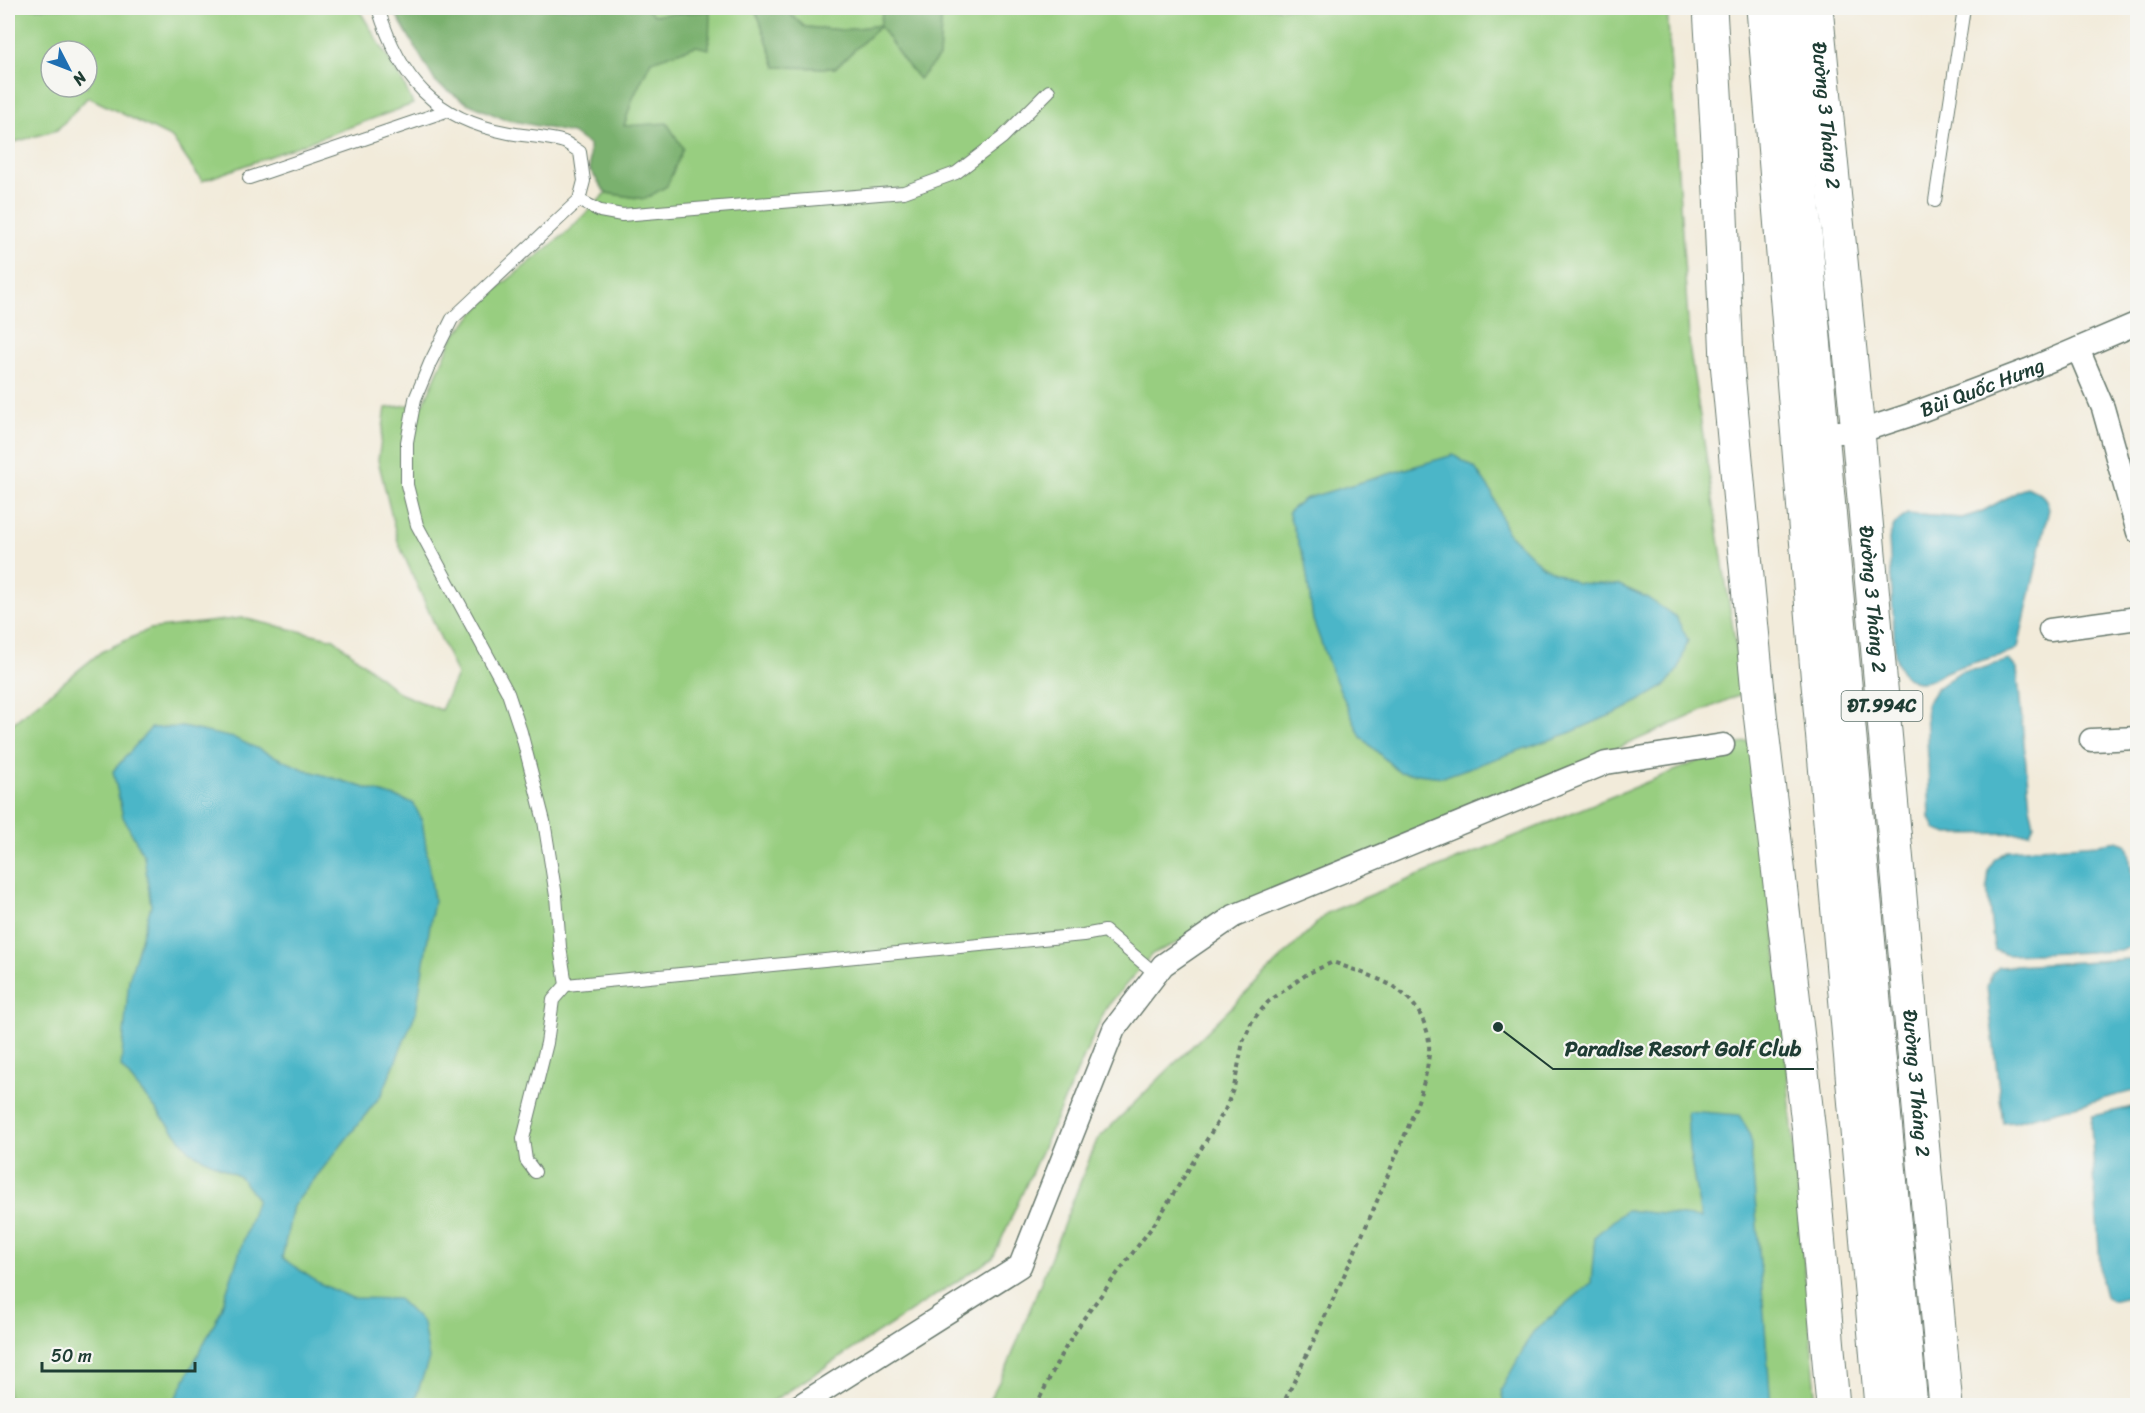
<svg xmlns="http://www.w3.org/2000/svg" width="2145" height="1413" font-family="Sriracha,sans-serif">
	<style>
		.green { fill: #98ce80; stroke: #5c865a; stroke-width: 1.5; fill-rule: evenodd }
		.forest { fill: #7ab16e; stroke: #4c7751; stroke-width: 1.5 }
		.water { fill: #4bb6c8; stroke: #357a7e; stroke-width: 1.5 }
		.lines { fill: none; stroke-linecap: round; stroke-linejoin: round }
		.service-casing { stroke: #697a6e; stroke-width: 14 }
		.minor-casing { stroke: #697a6e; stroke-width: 25 }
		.primary-casing { stroke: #697a6e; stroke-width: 35 }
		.path { stroke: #697a6e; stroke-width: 4; stroke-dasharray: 4.5 4.5; stroke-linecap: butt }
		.service { stroke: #fff; stroke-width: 12 }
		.minor { stroke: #fff; stroke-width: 22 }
		.primary { stroke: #fff; stroke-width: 33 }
		.labels { text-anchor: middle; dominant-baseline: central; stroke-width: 4.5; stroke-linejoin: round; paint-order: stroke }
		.shield { fill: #f6f6f2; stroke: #60746d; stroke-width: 1.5 }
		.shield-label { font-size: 18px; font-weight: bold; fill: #1f3d34 }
		.street-label { font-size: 20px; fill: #1f3d34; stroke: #f6f6f2 }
		.leader { fill: none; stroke: #1f3d34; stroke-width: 2 }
		.callout-dot { fill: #1f3d34; stroke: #f6f6f2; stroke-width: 2 }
		.callout-label { font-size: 21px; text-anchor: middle; font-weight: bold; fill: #1f3d34; stroke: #f6f6f2; stroke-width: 4.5; stroke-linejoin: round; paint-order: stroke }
	</style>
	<rect width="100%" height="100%" fill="#f6f6f2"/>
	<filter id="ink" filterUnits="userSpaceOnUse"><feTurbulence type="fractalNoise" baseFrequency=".0167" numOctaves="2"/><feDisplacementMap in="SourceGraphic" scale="12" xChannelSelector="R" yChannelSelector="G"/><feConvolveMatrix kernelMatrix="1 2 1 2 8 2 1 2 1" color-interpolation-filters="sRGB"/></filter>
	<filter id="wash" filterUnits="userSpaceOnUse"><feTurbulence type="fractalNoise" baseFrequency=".008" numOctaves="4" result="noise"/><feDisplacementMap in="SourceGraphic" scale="24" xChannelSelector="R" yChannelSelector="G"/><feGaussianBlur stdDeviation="1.35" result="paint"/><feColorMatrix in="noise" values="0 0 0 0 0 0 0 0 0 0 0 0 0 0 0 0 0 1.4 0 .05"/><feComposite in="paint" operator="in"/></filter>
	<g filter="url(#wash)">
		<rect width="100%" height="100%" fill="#f2ebda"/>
		<g class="green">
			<path d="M8,8h350l46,76 9,20 -211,77 -30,-43 -84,-41 -31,33 -49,14zM51,51h36v36h-36z"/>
			<polygon points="645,8 753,8 759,18 776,67 835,68 880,26 843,30 805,27 783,8 883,8 881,25 939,57 942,8 1667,8 1690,352 1743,693 1152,954 1106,1008 993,1258 767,1405 8,1406 8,724 13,723 101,652 150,629 242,618 334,639 399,693 441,710 457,675 398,542 378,460 386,408 424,403 453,337 494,291 566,233 606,193 645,199 624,126 633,98 651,61 696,46 710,11 654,16"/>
			<polygon points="1757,737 1817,1405 986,1406 1008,1365 1097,1140 1327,913"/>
		</g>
		<g class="forest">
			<polygon points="416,8 645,8 654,15 710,11 709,49 696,46 651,61 633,98 624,126 667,123 683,148 667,186 645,199 606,193 590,170 589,145 572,133 504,119 467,103 436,83 397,16"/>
			<polygon points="753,8 783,8 805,27 843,30 880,25 883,8 942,8 939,57 919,79 901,57 880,26 835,68 776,67 759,18"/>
		</g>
		<g class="water">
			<polygon points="1453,455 1475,468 1491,491 1507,532 1542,566 1577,583 1619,585 1646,597 1676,617 1688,640 1679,668 1665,686 1627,708 1567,734 1443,777 1399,772 1361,737 1331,670 1313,620 1305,562 1288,512 1304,499"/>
			<path d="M2026,487c12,5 21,8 23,22l-31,139 -5,4c-21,6 -44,11 -65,19 -11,4 -17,12 -30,11 -14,-2 -21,-16 -23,-28l-6,-116 5,-13 13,-11 55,4 19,-6z"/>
			<polygon points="2009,660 2017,669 2030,806 2034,825 2030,833 1948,834 1936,830 1930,818 1926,705 1937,688 1961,671 1979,669"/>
			<polygon points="182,727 234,738 303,769 402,799 413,803 422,820 434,900 416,1012 382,1094 293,1206 282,1258 319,1283 352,1298 398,1299 423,1323 429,1359 413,1405 172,1405 220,1312 257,1199 240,1177 191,1152 121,1067 129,979 151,906 144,856 123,817 113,771 151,728"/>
			<polygon points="2117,841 2126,844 2129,852 2137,916 2136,944 2121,951 2007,955 1995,950 1993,941 1987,887 1989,870 1994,860 2008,850 2099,844"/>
			<polygon points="2128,959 2137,961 2137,1090 2014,1122 2003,1123 1987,987 1992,974 1999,967"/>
			<polygon points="2137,1106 2137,1295 2111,1301 2105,1296 2101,1281 2091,1126 2092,1116"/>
			<polygon points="1687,1111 1739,1115 1750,1133 1771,1405 1504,1405 1501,1390 1533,1332 1591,1283 1595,1236 1626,1210 1701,1218 1689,1150"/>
		</g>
	</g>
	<g filter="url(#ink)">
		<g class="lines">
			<defs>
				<g id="service">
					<path d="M378,8c22,71 56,111 131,125 16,3 41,4 55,9 5,2 11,7 16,10l4,29 -5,19 -127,119 -22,44 -15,36 -8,43v43l10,40 91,168 13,39 23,89 12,75 4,51 6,38 -13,15 -6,43 -24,96 3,21 9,12"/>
					<polyline points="249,178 446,111"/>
					<polyline points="579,200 600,211 622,215 904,192 956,173 1002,138 1049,91"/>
					<polyline points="1935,201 1964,8"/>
					<polyline points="566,985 1083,935 1105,931 1156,974"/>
				</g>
				<g id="minor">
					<polyline points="2078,349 2103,408 2138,532"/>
					<path id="s1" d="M1822,432h36l49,-16 121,-46 110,-47"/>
					<polyline points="2050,630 2138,618"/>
					<polyline points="2091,740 2138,738"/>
					<polyline points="799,1406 1020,1266 1114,1029 1163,965 1234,916 1606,763 1723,745"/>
				</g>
				<g id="primary">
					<polyline points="1710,8 1718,143 1727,362 1740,503 1760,713 1809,1132 1833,1406"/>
					<polyline points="1763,8 1818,684 1881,1406"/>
					<polyline points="1786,8 1822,432 1911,1406"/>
					<path id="s2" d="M1816,8l42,424 88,974"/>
				</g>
			</defs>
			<use href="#service" class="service-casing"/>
			<use href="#minor" class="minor-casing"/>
			<use href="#primary" class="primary-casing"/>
			<path class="path" d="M1036,1406l25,-51 23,-37 74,-99 67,-109 9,-23 9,-45 9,-21 16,-19 18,-13 21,-15 26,-12c40,16 79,21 94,69 11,37 -23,104 -37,139 -33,80 -70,158 -108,236"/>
			<use href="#service" class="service"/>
			<use href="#minor" class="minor"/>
			<use href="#primary" class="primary"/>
		</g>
	</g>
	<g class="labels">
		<rect class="shield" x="1841.5" y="691" width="81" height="30" rx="4.5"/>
		<g class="shield-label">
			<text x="1882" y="706">ĐT.994C</text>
		</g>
		<g class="street-label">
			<text stroke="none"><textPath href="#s2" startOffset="108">Đường 3 Tháng 2</textPath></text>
			<text stroke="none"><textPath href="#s1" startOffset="168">Bùi Quốc Hưng</textPath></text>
			<text stroke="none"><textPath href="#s2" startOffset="594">Đường 3 Tháng 2</textPath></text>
			<text stroke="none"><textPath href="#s2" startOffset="1080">Đường 3 Tháng 2</textPath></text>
		</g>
	</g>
	<path class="leader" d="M1498 1027L1553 1069H1814"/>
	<circle class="callout-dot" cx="1498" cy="1027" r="6"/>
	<g class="callout-label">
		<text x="1683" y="1056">Paradise Resort Golf Club</text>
	</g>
	<rect width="2145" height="1413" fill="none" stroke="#f6f6f2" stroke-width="30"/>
	<g transform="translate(69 69) rotate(132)"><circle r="28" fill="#f6f6f2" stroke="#a0aca6" stroke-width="1.5"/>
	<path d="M0-4.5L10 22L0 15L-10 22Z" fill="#1f6fb2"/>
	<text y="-9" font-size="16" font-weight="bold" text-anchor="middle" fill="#1f3d34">N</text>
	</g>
	<path d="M42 1362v9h153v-9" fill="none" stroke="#1f3d34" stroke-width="3"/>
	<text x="51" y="1362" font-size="18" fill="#1f3d34" stroke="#f6f6f2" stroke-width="4.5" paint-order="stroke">50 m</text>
</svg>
